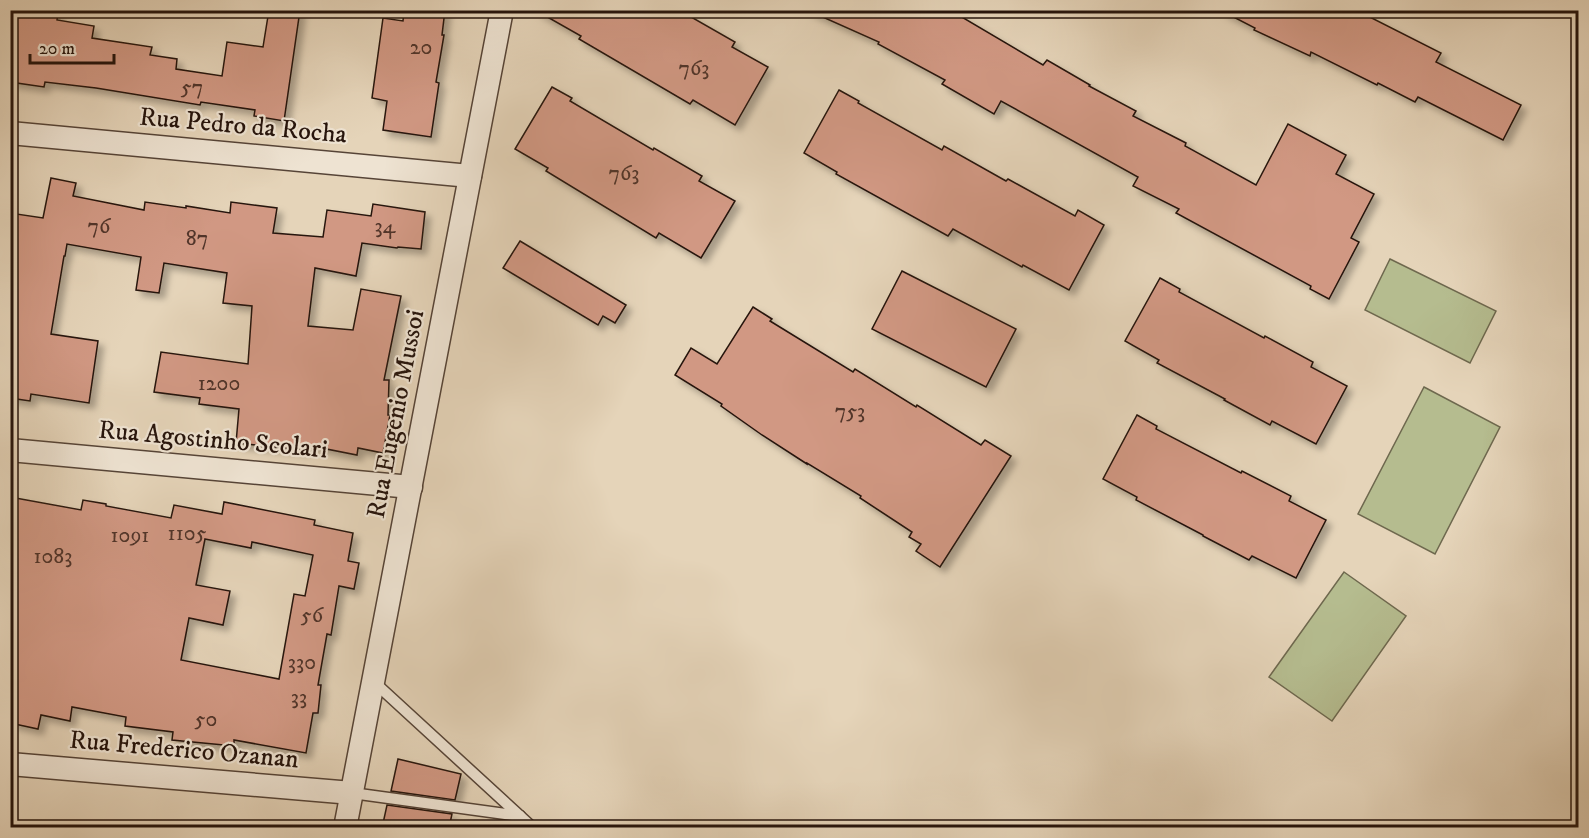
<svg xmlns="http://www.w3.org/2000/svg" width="1589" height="838" font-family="'IM FELL DW Pica',serif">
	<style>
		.pitch { fill: #b5bc8f; stroke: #6e684e; stroke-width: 1.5 }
		.building { fill: #d19883; stroke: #26140c; stroke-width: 1.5; fill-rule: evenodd; filter: url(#shadow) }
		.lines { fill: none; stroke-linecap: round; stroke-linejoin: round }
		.service-casing { stroke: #564437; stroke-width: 13 }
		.minor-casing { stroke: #564437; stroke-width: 25 }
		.service { stroke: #eee3d2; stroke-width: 10 }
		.minor { stroke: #eee3d2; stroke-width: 22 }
		.labels { text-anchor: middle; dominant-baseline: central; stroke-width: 4.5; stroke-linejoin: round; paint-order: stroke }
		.number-label { font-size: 22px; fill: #51352a }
		.street-label { font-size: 26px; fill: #26140c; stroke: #eee3d2 }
	</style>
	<defs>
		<filter id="shadow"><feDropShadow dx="5.5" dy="5.5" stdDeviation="3" flood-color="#0004"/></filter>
	</defs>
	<rect width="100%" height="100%" fill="#e5d4b9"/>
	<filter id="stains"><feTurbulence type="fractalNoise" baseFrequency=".00333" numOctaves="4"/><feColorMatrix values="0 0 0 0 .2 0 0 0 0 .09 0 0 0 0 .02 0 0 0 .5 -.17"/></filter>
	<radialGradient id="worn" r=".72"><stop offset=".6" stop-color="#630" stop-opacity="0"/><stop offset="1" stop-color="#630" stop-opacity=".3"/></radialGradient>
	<g class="pitch">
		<polygon points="1390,259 1496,311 1470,363 1365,310"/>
		<polygon points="1424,387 1500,427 1435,554 1358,514"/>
		<polygon points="1344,572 1406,616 1332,721 1269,677"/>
	</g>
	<g class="building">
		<polygon points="14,10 36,10 58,14 57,20 94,26 92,38 152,47 150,55 177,59 176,69 222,76 227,42 263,47 269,10 300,10 284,121 254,116 255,110 201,102 200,105 96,88 45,82 44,87 10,82 17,38 10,37"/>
		<polygon points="404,10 445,10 442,35 444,35 436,82 439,83 431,137 383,130 387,101 372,98 383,18 403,21"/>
		<polygon points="535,10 679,10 735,42 732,47 768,67 735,125 693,100 690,104 579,39 581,36"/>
		<polygon points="807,10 950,10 1043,65 1047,60 1090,85 1089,86 1136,111 1133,116 1186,143 1185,146 1256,185 1288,124 1346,155 1336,174 1374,194 1351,238 1359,242 1329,299 1310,289 1311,286 1176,213 1179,209 1133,186 1138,177 1001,101 994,114 942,84 945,80 878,44 879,42"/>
		<polygon points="1220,10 1356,10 1441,53 1436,62 1521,105 1503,140 1418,97 1415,102 1378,83 1377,85 1311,52 1310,56 1254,30 1255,28"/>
		<polygon points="552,87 572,98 570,101 653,150 654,148 702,176 699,181 735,201 701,258 659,233 656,238 546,171 548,168 515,149"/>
		<polygon points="839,90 859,101 858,103 942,150 944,146 1006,181 1008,179 1075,216 1078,210 1104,225 1069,290 1023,265 1022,267 953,229 948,236 836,174 837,172 804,153"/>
		<polygon points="51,178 76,183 73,196 144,210 145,202 186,208 186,206 230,213 231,202 277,208 273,233 323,237 327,210 371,216 373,204 425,212 421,249 398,247 397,248 362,243 356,276 315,268 308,326 353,330 361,289 401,296 384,380 389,380 388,415 390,415 383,453 358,448 357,455 306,445 305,450 236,443 239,409 199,404 200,398 154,392 161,352 248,364 252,306 223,303 227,273 164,263 159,293 136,290 141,257 67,244 65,256 64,256 51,334 98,341 89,403 31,394 30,401 10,398 10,213 43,218"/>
		<polygon points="520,241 626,305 615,323 603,316 598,325 503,268"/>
		<polygon points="902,271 1016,329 986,387 872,329"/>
		<polygon points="1160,278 1180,289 1179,292 1264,338 1265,336 1313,362 1311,367 1347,386 1316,444 1272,421 1270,425 1224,400 1225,399 1157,363 1159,360 1125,341"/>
		<polygon points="753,307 772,319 770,321 853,372 855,369 916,407 917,405 981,445 985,440 1011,456 940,567 916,551 921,544 909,537 912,532 860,498 861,496 807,463 807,464 762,435 721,406 722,404 675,375 691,348 717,364"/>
		<polygon points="1137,415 1157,426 1156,429 1241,473 1242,471 1291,496 1289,501 1326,520 1296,578 1252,556 1249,560 1203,536 1203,535 1136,500 1137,497 1103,479"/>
		<path d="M10,497l71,13 2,-10 23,4v2l65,12 3,-13 48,9 2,-12 91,18 -1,5 39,8 -5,28 11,2 -5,26 -15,-3 -8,49 -4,-1 -9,51h3l-3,28h-5l-7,40 -72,-13v6l-62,-6 1,-8 -48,-6 1,-9 -54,-10 -2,14 -29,-6 -3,14 -28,-6zM205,539l46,9 1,-6 61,13 -8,41 -11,-2 -15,85 -98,-19 8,-42 34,7 7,-34 -34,-6z"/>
		<polygon points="398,759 461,774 455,800 391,791"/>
		<polygon points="387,805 452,814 449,828 382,828"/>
	</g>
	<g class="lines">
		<defs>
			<g id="service">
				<polyline points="374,682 533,828"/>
				<polyline points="352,793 520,816"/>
			</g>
			<g id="minor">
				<polyline points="10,133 470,176"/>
				<polyline points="10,450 411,487"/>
				<polyline points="10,764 352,793"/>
				<polyline points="345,828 502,10"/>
			</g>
		</defs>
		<use href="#service" class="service-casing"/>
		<use href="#minor" class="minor-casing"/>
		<use href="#service" class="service"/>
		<use href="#minor" class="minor"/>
	</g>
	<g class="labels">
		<g class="number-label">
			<text x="421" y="47">20</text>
			<text x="694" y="68">763</text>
			<text x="192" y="87">57</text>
			<text x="624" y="173">763</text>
			<text x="99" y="226">76</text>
			<text x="385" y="226">34</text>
			<text x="197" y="238">87</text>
			<text x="219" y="383">1200</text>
			<text x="850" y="411">753</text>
			<text x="187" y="533">1105</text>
			<text x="130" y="535">1091</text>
			<text x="53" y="556">1083</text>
			<text x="312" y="615">56</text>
			<text x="302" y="662">330</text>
			<text x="299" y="697">33</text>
			<text x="206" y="719">50</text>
		</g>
		<g class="street-label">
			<text transform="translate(243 126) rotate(5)">Rua Pedro da Rocha</text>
			<text transform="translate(396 414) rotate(-79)">Rua Eugenio Mussoi</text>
			<text transform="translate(213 440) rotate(5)">Rua Agostinho Scolari</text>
			<text transform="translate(184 750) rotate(5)">Rua Frederico Ozanan</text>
		</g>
	</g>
	<rect width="1589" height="838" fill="none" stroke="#e5d4b9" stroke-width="36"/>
	<rect x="12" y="12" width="1565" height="814" fill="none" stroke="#26140c" stroke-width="3"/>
	<rect x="18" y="18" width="1553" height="802" fill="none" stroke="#26140c" stroke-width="1.5"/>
	<path d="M30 54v9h84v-9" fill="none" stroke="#26140c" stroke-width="3"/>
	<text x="39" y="54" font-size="18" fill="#26140c" stroke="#eee3d2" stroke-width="4.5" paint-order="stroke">20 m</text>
	<rect width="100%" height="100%" filter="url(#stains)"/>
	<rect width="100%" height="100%" fill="url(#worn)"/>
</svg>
